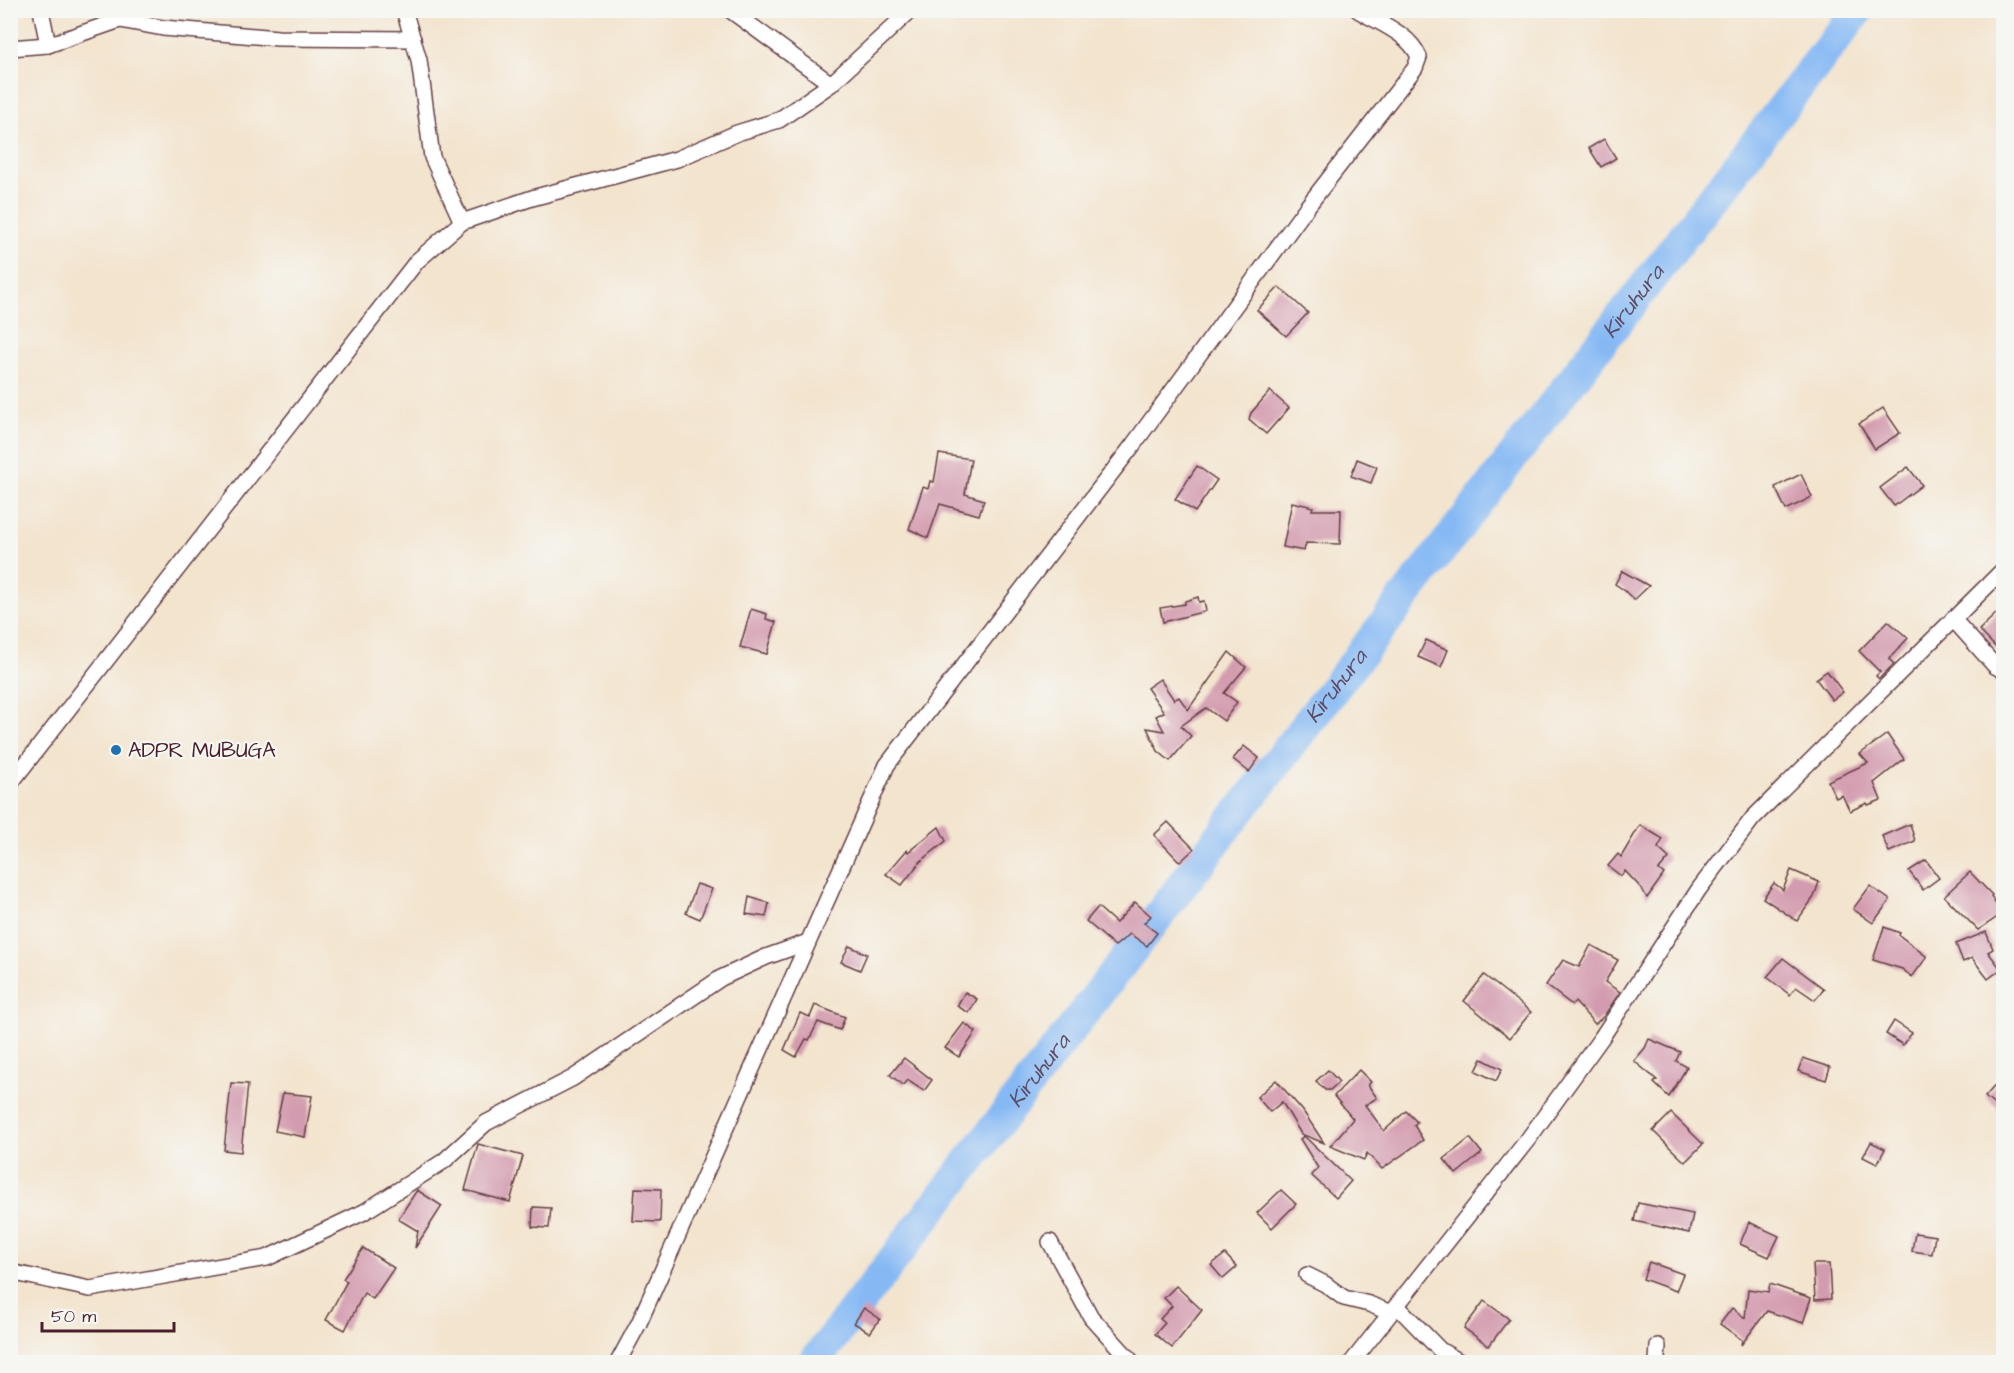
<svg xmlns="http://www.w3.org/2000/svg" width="2014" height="1373" font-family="'Architects Daughter',sans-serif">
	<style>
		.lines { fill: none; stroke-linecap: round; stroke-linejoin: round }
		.river { stroke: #86b9f4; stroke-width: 32 }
		.building { fill: #d39baf }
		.minor-casing { stroke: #633d43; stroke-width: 18 }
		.minor { stroke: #fff; stroke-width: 15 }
		.poi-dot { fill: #1f6fb2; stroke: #f6f6f2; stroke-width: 2 }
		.labels { text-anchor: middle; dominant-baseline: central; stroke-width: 4.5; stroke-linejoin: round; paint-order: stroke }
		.poi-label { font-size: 21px; fill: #4a1f2b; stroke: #f6f6f2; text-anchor: start }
		.water-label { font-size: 22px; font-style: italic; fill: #5c4d67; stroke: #f6f6f2 }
	</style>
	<rect width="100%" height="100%" fill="#f6f6f2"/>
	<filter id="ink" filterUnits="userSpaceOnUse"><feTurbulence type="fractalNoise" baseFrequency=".0167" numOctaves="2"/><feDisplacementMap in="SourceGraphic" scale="12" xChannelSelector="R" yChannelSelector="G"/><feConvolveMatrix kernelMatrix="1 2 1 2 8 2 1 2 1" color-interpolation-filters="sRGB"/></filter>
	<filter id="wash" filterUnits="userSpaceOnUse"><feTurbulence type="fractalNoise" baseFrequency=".008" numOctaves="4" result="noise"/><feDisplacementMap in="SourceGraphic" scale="24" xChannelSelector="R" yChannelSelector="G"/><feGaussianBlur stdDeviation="1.35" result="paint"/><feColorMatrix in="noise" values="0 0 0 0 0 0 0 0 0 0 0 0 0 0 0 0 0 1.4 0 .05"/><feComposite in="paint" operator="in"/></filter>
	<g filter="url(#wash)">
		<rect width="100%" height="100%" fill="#f3e4ce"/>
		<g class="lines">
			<path class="river" id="s1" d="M814,1362l1044,-1352"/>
		</g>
		<g id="blocks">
			<g class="building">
				<polygon points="1604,139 1616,158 1601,167 1589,148"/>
				<polygon points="1279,287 1308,313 1286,336 1257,310"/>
				<polygon points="1270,391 1289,408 1266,434 1249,419 1251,413"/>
				<polygon points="1883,408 1900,433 1875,449 1859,424"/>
				<polygon points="939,454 971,459 965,494 984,500 979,515 940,504 928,538 909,529 923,487 928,489 930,481 934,482"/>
				<polygon points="1357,459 1377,467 1371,483 1351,476"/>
				<polygon points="1197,466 1217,480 1195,512 1175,499"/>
				<polygon points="1908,467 1922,485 1894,506 1880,488"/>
				<polygon points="1801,474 1812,497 1786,510 1775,487"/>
				<polygon points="1292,502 1313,507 1312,510 1341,510 1340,544 1306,543 1304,551 1283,547"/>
				<polygon points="1622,571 1649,586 1634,600 1624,590 1615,584"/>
				<polygon points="1198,597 1199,602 1204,601 1206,611 1163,622 1160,608 1185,604 1185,601"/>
				<polygon points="2004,606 2004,656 1979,630"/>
				<polygon points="751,609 767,614 766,619 776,622 767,654 740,647"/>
				<polygon points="1888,621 1908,638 1889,659 1894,664 1879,679 1876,676 1880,672 1859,651"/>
				<polygon points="1426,640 1448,650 1441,667 1418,657"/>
				<polygon points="1229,652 1246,667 1224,693 1237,702 1224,721 1206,708 1181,726 1191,736 1170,761 1158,751 1147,728 1164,731 1156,716 1164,712 1147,688 1160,679 1174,700 1179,697 1188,710"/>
				<polygon points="1827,671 1843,692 1832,700 1816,679"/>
				<polygon points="1887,734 1904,759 1874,783 1881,800 1868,805 1867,803 1850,811 1842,795 1836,798 1828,781 1868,763 1860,754"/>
				<polygon points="1244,746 1259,758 1249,772 1233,759"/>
				<polygon points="1168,822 1194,849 1180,862 1154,835"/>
				<polygon points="1910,824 1915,841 1889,852 1882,836"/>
				<polygon points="1640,825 1663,839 1658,848 1669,858 1659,870 1664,874 1647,898 1642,889 1625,871 1621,876 1608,866 1618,854 1621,857"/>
				<polygon points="939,827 946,841 920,862 902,885 886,874 907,850 908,852"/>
				<polygon points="1926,860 1939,878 1923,890 1909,871"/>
				<polygon points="1791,870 1819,882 1814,897 1797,921 1763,898 1774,883 1783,890"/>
				<polygon points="1970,872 1992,895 1991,896 2002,914 1978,930 1944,896"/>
				<polygon points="697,884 712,889 700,919 686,913"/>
				<polygon points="1870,886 1890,900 1873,923 1853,909"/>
				<polygon points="749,897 769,903 766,917 746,914"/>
				<polygon points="1135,902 1151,916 1144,923 1157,933 1147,946 1130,934 1115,946 1086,921 1098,907 1116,923"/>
				<polygon points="1884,927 1900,933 1899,935 1927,957 1912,977 1902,969 1873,960"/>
				<polygon points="1986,932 1993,949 1988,952 2001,969 1988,979 1972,958 1963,962 1956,944"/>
				<polygon points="1591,945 1618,960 1605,982 1620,992 1604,1016 1595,1024 1575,1002 1572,1005 1546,985 1563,960 1579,967"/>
				<polygon points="849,946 867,954 860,970 841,962"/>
				<polygon points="1783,958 1824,989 1815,1000 1796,987 1790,995 1767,977"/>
				<polygon points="1484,975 1531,1012 1510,1038 1464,1001"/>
				<polygon points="965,992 977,999 969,1013 957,1006"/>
				<polygon points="815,1005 845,1017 840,1030 818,1022 809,1040 806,1039 796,1057 784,1050 800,1013 810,1017"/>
				<polygon points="1894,1021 1912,1033 1903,1045 1886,1034"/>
				<polygon points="964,1023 976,1032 959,1057 945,1048"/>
				<polygon points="1649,1039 1680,1052 1676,1061 1687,1067 1669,1097 1654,1083 1657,1080 1634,1061 1645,1048"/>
				<polygon points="904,1058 932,1080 924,1091 907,1080 903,1085 890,1075"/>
				<polygon points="1803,1058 1830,1067 1826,1080 1798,1071"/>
				<polygon points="1482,1059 1502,1069 1496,1081 1476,1071"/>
				<polygon points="1328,1070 1339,1082 1330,1090 1325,1090 1316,1081"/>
				<polygon points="1359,1070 1371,1082 1368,1085 1377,1098 1365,1105 1384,1131 1406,1111 1417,1122 1414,1125 1423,1140 1382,1169 1367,1153 1364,1160 1330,1146 1353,1119 1334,1096"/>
				<polygon points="2004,1075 2004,1113 1985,1097"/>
				<polygon points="1276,1080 1303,1111 1324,1143 1301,1134 1282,1102 1270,1112 1257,1097"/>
				<polygon points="231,1083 248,1084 241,1152 224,1150"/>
				<polygon points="283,1093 312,1096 305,1137 275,1131"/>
				<polygon points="1671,1113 1703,1144 1685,1162 1653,1131"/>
				<polygon points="1304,1136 1351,1181 1336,1198 1311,1175 1318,1168 1300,1139"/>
				<polygon points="1470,1138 1482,1153 1456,1174 1444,1159"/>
				<polygon points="1871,1142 1885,1149 1877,1164 1863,1157"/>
				<polygon points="478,1144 523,1156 510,1202 465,1190"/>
				<polygon points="635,1188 661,1189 660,1222 633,1221"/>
				<polygon points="417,1190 442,1206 415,1248 418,1231 398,1219"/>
				<polygon points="1281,1190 1296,1204 1272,1228 1257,1213"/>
				<polygon points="1638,1203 1693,1214 1689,1233 1634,1221"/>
				<polygon points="533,1207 551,1208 549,1228 532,1227"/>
				<polygon points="1749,1222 1779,1236 1769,1257 1740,1244"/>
				<polygon points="1915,1233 1935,1236 1932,1254 1912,1251"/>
				<polygon points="363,1248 394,1268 373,1299 364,1293 345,1330 326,1320 347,1281 343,1279"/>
				<polygon points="1225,1254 1237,1267 1223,1279 1211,1265"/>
				<polygon points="1649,1262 1683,1274 1676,1291 1643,1279"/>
				<polygon points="1813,1264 1829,1264 1831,1299 1815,1300"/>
				<polygon points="1770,1284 1811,1298 1803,1323 1767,1311 1741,1345 1742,1340 1720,1324 1732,1308 1745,1318 1748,1289 1768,1292"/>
				<polygon points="1176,1286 1202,1310 1172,1348 1155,1334 1165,1323 1160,1319 1172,1306 1164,1298"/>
				<polygon points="1484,1301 1509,1319 1489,1346 1464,1328"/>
				<polygon points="864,1308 880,1319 870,1333 854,1323"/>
			</g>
		</g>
	</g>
	<g filter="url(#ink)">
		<use href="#blocks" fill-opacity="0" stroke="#633d43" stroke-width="1.5"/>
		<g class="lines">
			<defs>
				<g id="minor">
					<polyline points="41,10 48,45"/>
					<polyline points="404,10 419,60 432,157 462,222"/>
					<polyline points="730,10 831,84"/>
					<polyline points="10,48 48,45 120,20 163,28 278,38 413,39"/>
					<polyline points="1953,619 1995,666 2004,671"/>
					<polyline points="10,784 417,261 462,222 532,198 677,159 737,133 779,120 831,84 911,10"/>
					<polyline points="1050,1242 1091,1317 1132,1362"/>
					<polyline points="10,1272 90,1289 267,1258 364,1212 444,1161 486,1123 573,1078 721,978 766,957 808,942"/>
					<polyline points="1307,1275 1325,1284 1344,1298 1369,1304 1391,1313"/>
					<polyline points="1397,1306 1440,1350 1460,1362"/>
					<path d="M618,1362l21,-39 248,-558 246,-320 174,-238 108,-139 4,-11c-10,-24 -40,-34 -61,-47"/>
					<polyline points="1352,1362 1529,1138 1602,1037 1699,889 1753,818 2004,569"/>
					<polyline points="1657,1362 1658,1346"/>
				</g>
			</defs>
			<use href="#minor" class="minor-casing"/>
			<use href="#minor" class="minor"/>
		</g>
	</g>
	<circle class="poi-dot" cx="116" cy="750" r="6"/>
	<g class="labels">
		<g class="poi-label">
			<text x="128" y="750">ADPR MUBUGA</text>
		</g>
		<g class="water-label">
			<text stroke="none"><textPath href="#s1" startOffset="1340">Kiruhura</textPath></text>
			<text stroke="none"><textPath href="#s1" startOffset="854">Kiruhura</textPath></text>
			<text stroke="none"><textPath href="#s1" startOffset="368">Kiruhura</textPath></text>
		</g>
	</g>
	<rect width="2014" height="1373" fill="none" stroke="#f6f6f2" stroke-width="36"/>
	<path d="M42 1322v9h132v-9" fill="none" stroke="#4a1f2b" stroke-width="3"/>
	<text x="51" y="1322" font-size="18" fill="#4a1f2b" stroke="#f6f6f2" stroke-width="4.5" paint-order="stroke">50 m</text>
</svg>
